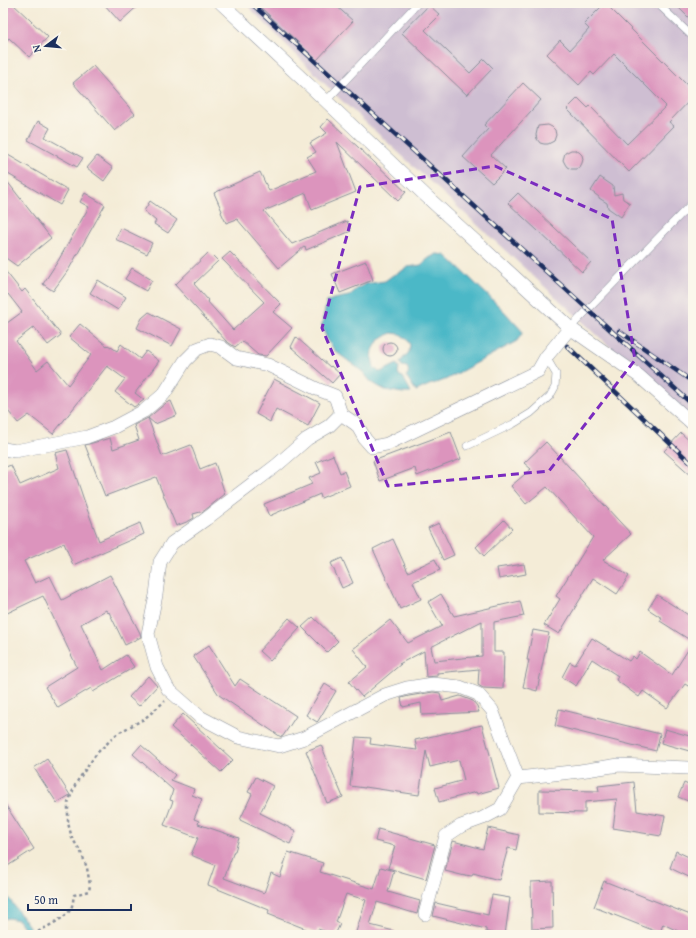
<svg xmlns="http://www.w3.org/2000/svg" width="696" height="938" font-family="'Gentium Book Plus',serif">
	<style>
		.industrial { fill: #cebed2 }
		.water { fill: #4bb8c7; stroke: #337492 }
		.building { fill: #dc94bd; fill-rule: evenodd }
		.lines { fill: none; stroke-linecap: round; stroke-linejoin: round }
		.service-casing { stroke: #888e9a; stroke-width: 8 }
		.minor-casing { stroke: #888e9a; stroke-width: 14 }
		.path { stroke: #888e9a; stroke-width: 2.5; stroke-dasharray: 3 3; stroke-linecap: butt }
		.service { stroke: #fff; stroke-width: 7 }
		.minor { stroke: #fff; stroke-width: 13 }
		.rail-casing { stroke: #1b2f5e; stroke-width: 4.5 }
		.rail { stroke: #fbf7ec; stroke-width: 3; stroke-dasharray: 9; stroke-linecap: butt }
		.marked { fill: none; stroke: #7b2cbf; stroke-width: 3; stroke-dasharray: 8 5; stroke-linejoin: round }
	</style>
	<rect width="100%" height="100%" fill="#fbf7ec"/>
	<filter id="ink" filterUnits="userSpaceOnUse"><feTurbulence type="fractalNoise" baseFrequency=".025" numOctaves="2"/><feDisplacementMap in="SourceGraphic" scale="8" xChannelSelector="R" yChannelSelector="G"/><feConvolveMatrix kernelMatrix="1 2 1 2 8 2 1 2 1" color-interpolation-filters="sRGB"/></filter>
	<filter id="wash" filterUnits="userSpaceOnUse"><feTurbulence type="fractalNoise" baseFrequency=".012" numOctaves="4" result="noise"/><feDisplacementMap in="SourceGraphic" scale="16" xChannelSelector="R" yChannelSelector="G"/><feGaussianBlur stdDeviation="0.9" result="paint"/><feColorMatrix in="noise" values="0 0 0 0 0 0 0 0 0 0 0 0 0 0 0 0 0 1.4 0 .05"/><feComposite in="paint" operator="in"/></filter>
	<g filter="url(#wash)">
		<rect width="100%" height="100%" fill="#f4ecd7"/>
		<polygon class="industrial" points="245,3 693,3 693,423 339,98"/>
		<g class="water">
			<path d="M437,254l8,1 6,5 51,49 21,23 -6,9 -72,39 -16,5 -13,6 -10,-15c3,-3 3,-5 1,-9l-5,-1 -2,-4 9,-10 1,-7 -3,-6 -7,-5 -9,-1 -13,8 -5,9 -1,8 2,9 5,5 4,-1 14,-7 2,4 -1,5 2,3 3,1c3,6 6,10 8,16h-8l-18,-3 -14,-8 -8,-10 -28,-21 -8,-12 -5,-13 1,-8 4,-16 6,-3 16,-3 9,-8 8,-4 19,-3 8,-6 7,-3 8,-5 13,-2 8,-7z"/>
			<polygon points="3,890 30,928 36,935 29,935 19,920 8,918 3,919"/>
		</g>
		<g id="blocks">
			<g class="building">
				<polygon points="3,3 12,3 48,37 29,57 9,38 3,45"/>
				<polygon points="103,3 141,3 120,22"/>
				<polygon points="256,3 333,3 353,21 317,60"/>
				<polygon points="605,3 693,91 693,97 669,122 674,126 629,172 567,109 578,98 588,108 590,106 627,144 666,106 614,54 594,75 591,72 579,85 547,54 560,40 570,50 589,29 584,24"/>
				<polygon points="674,3 693,3 693,22"/>
				<polygon points="429,5 440,15 425,30 470,73 484,59 493,68 467,95 402,33"/>
				<polygon points="93,66 135,114 115,131 73,83"/>
				<polygon points="523,83 541,100 491,155 506,169 492,183 463,157 488,129 484,125"/>
				<polygon points="328,119 406,192 398,201 337,142 356,192 312,210 306,193 264,211 292,244 347,221 351,231 306,250 305,246 279,268 237,219 226,223 221,212 222,211 214,193 260,172 269,191 316,171 307,157 316,152 310,143 327,133 321,127"/>
				<polygon points="38,121 50,128 45,137 83,158 77,167 28,140"/>
				<polygon points="548,125 552,127 555,130 556,135 554,141 548,144 544,144 540,143 537,139 536,135 538,126"/>
				<polygon points="571,150 575,150 579,152 582,155 583,159 582,163 580,167 576,169 571,169 567,167 565,164 563,160 565,153"/>
				<polygon points="8,155 68,190 60,205 3,171 3,159"/>
				<polygon points="97,156 113,168 104,181 87,168"/>
				<polygon points="3,176 51,238 17,266 3,256"/>
				<polygon points="600,177 613,186 614,195 622,193 623,199 630,203 621,217 608,208 607,203 599,198 599,197 591,191"/>
				<polygon points="85,193 105,205 69,269 53,291 43,284 58,261 89,207 80,202"/>
				<polygon points="518,193 591,262 582,272 508,203"/>
				<polygon points="150,201 177,220 168,233 154,224 156,221 144,211"/>
				<polygon points="121,228 152,243 147,254 115,239"/>
				<polygon points="209,252 218,261 194,284 208,300 207,301 233,330 264,302 222,259 230,252 281,304 273,312 292,328 266,356 258,355 242,341 235,347 226,341 175,285"/>
				<polygon points="366,261 373,280 340,293 332,274"/>
				<polygon points="3,268 22,292 25,289 61,335 48,345 34,327 16,341 37,370 48,361 68,385 91,355 69,337 80,324 107,346 108,345 117,351 121,344 140,359 146,351 159,361 135,393 144,400 134,407 115,392 125,379 107,366 53,434 29,415 18,423 3,405 3,326 22,312 8,294 3,298"/>
				<polygon points="132,268 152,280 146,291 125,279"/>
				<polygon points="98,280 126,297 118,310 90,293"/>
				<polygon points="149,312 181,329 172,346 137,328 142,318"/>
				<polygon points="296,337 330,367 331,366 340,374 332,383 291,347"/>
				<circle cx="390" cy="349" r="7"/>
				<polygon points="274,379 320,403 308,426 276,409 270,422 256,414"/>
				<polygon points="171,401 177,415 155,424 148,418 162,456 191,445 200,469 215,463 225,494 204,511 193,514 194,518 189,521 176,526 156,477 105,496 85,445 110,438 113,449 139,440 134,425 148,418 166,403"/>
				<polygon points="451,432 461,459 417,476 415,468 380,481 373,461"/>
				<polygon points="681,433 693,444 693,477 664,451"/>
				<polygon points="546,442 631,534 603,560 629,576 617,594 593,578 559,634 544,625 560,599 556,596 593,537 547,487 526,504 511,486 531,469 524,463"/>
				<polygon points="67,450 87,509 99,541 140,523 144,534 73,565 64,543 24,561 35,583 50,576 62,600 110,575 140,633 141,637 125,645 109,612 108,613 106,610 81,624 103,670 126,655 134,667 93,692 91,688 58,708 45,687 77,667 43,596 3,615 3,468 11,465 20,485 59,468 55,453"/>
				<polygon points="333,455 340,473 344,471 350,486 321,498 320,494 269,516 264,504 312,484 309,478 321,473 316,462"/>
				<polygon points="504,520 512,529 484,556 476,547"/>
				<polygon points="439,523 454,555 443,560 428,528"/>
				<polygon points="393,539 408,572 435,559 440,570 413,582 421,599 400,609 373,549"/>
				<polygon points="342,558 353,583 342,588 331,563"/>
				<polygon points="524,564 526,574 499,579 497,568"/>
				<path d="M441,594l13,22 66,-15 4,15 -30,6v30h10l-1,37 -20,-1 -5,-3 1,-16 -42,4v3l-11,1 -2,-26 -25,13h2l-39,33 -13,-15 18,-15 -14,-18 37,-29 18,23 34,-17 -14,-24zM482,621v35l-48,5 -3,-14z"/>
				<polygon points="657,595 693,618 693,689 685,684 667,708 643,691 639,697 616,680 618,676 592,659 576,686 562,677 570,662 575,665 592,638 629,661 633,656 636,659 640,652 672,675 693,642 660,621 662,618 648,609"/>
				<polygon points="313,617 338,641 327,652 302,627"/>
				<polygon points="289,618 300,628 270,661 259,651"/>
				<polygon points="533,630 549,633 537,691 523,687 529,660 527,660"/>
				<polygon points="209,645 235,686 240,679 296,716 283,736 281,737 219,695 193,656"/>
				<polygon points="148,676 157,686 139,706 129,697"/>
				<polygon points="325,684 336,691 318,721 317,722 306,715"/>
				<polygon points="433,692 440,693 442,701 460,696 473,701 477,706 479,712 422,715 421,703 403,707 401,698 409,696"/>
				<polygon points="559,709 660,734 656,751 555,726"/>
				<polygon points="183,714 233,760 221,772 171,727"/>
				<polygon points="482,725 499,788 477,794 476,792 439,802 435,788 464,780 459,760 430,767 426,751 419,795 365,787 365,788 350,786 356,737 371,738 370,744 417,750 415,740"/>
				<polygon points="665,729 693,737 693,752 661,743"/>
				<polygon points="141,745 175,775 171,780 194,789 192,795 202,799 194,819 199,821 198,824 239,838 235,851 234,851 224,878 264,893 271,873 280,877 288,852 323,863 320,872 374,889 381,867 394,871 388,892 420,901 417,914 377,902 370,925 394,931 393,935 355,935 366,900 346,894 336,922 340,924 335,935 318,929 316,933 268,914 269,910 208,885 215,865 191,855 198,838 164,825 173,801 170,800 173,790 133,754"/>
				<polygon points="321,745 343,797 327,803 306,751"/>
				<polygon points="47,759 70,795 57,803 34,768"/>
				<polygon points="256,777 273,786 260,813 296,831 290,844 240,820 252,794 248,792"/>
				<polygon points="634,782 637,811 665,816 661,836 613,828 617,799 585,802 585,813 539,812 539,790 599,791 598,786"/>
				<polygon points="684,783 693,787 693,803 678,797"/>
				<polygon points="3,801 34,849 3,869"/>
				<polygon points="488,828 519,835 516,850 508,848 499,880 473,873 472,876 465,875 465,876 445,871 453,841 483,849"/>
				<polygon points="378,829 435,845 426,879 388,868 395,846 375,841"/>
				<polygon points="676,851 693,859 693,879 670,868"/>
				<polygon points="552,881 553,928 532,929 531,882"/>
				<polygon points="604,881 693,916 693,935 686,935 663,924 660,933 594,907"/>
				<polygon points="492,895 510,898 505,935 486,932 486,929 433,916 436,903 488,915"/>
			</g>
		</g>
	</g>
	<g filter="url(#ink)">
		<use href="#blocks" fill-opacity="0" stroke="#888e9a" stroke-width="1"/>
		<g class="lines">
			<defs>
				<g id="service">
					<polyline points="657,3 693,37"/>
					<polyline points="326,101 418,3"/>
					<polyline points="570,328 693,202"/>
					<polyline points="467,446 513,424 531,413 550,396 555,387 556,374 546,357"/>
				</g>
				<g id="minor">
					<polyline points="221,3 326,101 425,195 570,328 639,376 693,424"/>
					<polyline points="570,328 546,357 538,371 387,444 372,447 365,439 357,425 341,414 329,426 307,439 277,465 206,519 172,543 160,562 156,595 148,634 157,667 168,689 200,717 238,737 279,746 304,738 385,695 407,688 433,684 460,687 478,694 492,710 518,778 580,771 619,765 688,768 693,769"/>
					<polyline points="3,448 4,449 15,451 87,437 114,427 144,411 164,394 185,361 197,349 210,344 221,347 236,358 268,365 317,389 335,396 341,414"/>
					<polyline points="425,914 446,836 461,826 483,818 500,809 518,778"/>
				</g>
			</defs>
			<use href="#service" class="service-casing"/>
			<use href="#minor" class="minor-casing"/>
			<path class="path" d="M33,935c10,-7 32,-16 37,-25 3,-4 3,-10 4,-15l15,-4 1,-6 -3,-17 -6,-16 -9,-14 -4,-15v-20l8,-20 21,-30 21,-20 26,-14 21,-18"/>
			<use href="#service" class="service"/>
			<use href="#minor" class="minor"/>
			<defs>
				<g id="rail">
					<polyline points="251,3 693,405"/>
					<polyline points="619,331 693,382"/>
					<polyline points="567,346 693,465"/>
				</g>
			</defs>
			<use href="#rail" class="rail-casing"/>
			<use href="#rail" class="rail"/>
		</g>
	</g>
	<path class="marked" d="M495,166l117,53 23,141 -86,111 -161,15 -66,-158 38,-141z"/>
	<rect width="696" height="938" fill="none" stroke="#fbf7ec" stroke-width="16"/>
	<g transform="translate(46 46) rotate(254)" stroke="#fbf7ec" stroke-width="3" paint-order="stroke">
	<path d="M0-3L7 15L0 10L-7 15Z" fill="#1b2f5e"/>
	<text y="-6" font-size="11" font-weight="bold" text-anchor="middle" fill="#1b2f5e">N</text>
	</g>
	<path d="M28 904v6h103v-6" fill="none" stroke="#1b2f5e" stroke-width="2"/>
	<text x="34" y="904" font-size="12" fill="#1b2f5e" stroke="#fbf7ec" stroke-width="3" paint-order="stroke">50 m</text>
</svg>
